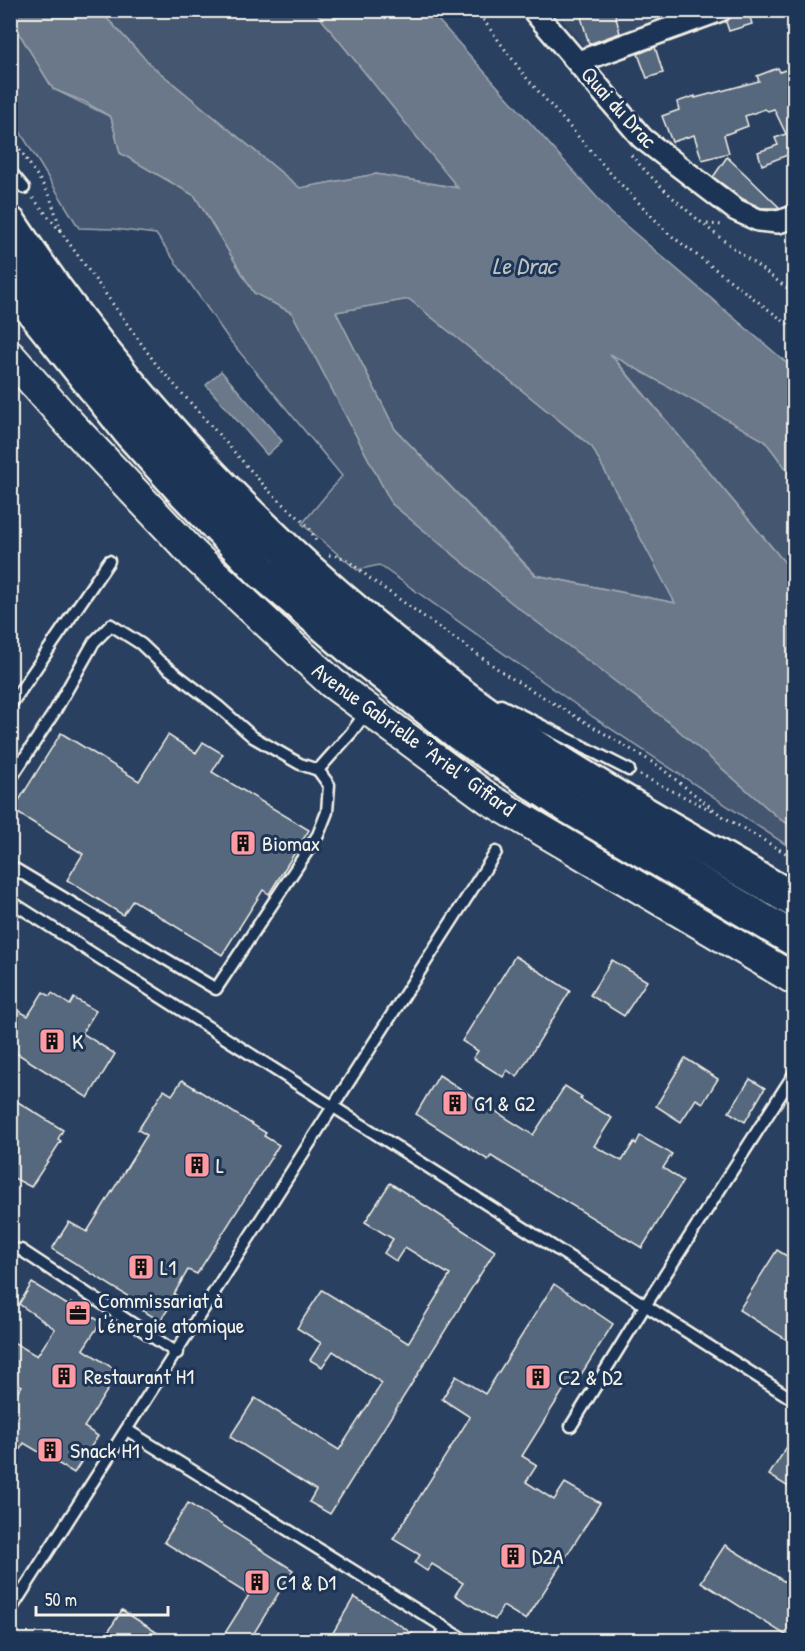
<svg xmlns="http://www.w3.org/2000/svg" width="805" height="1651" font-family="'Patrick Hand',sans-serif">
	<style>
		.built { fill: #374c69 }
		.green { fill: #445771; stroke: #9ca4ac; stroke-width: 1.5 }
		.water { fill: #6a788a; stroke: #a1a8b0; stroke-width: 1.5; fill-rule: evenodd }
		.building { fill: #56677d; stroke: #f4f1e8; stroke-width: 1.5 }
		.lines { fill: none; stroke-linecap: round; stroke-linejoin: round }
		.lane-casing { stroke: #f4f1e8; stroke-width: 15 }
		.street-casing { stroke: #f4f1e8; stroke-width: 26 }
		.secondary-casing { stroke: #f4f1e8; stroke-width: 34 }
		.highway-casing { stroke: #f4f1e8; stroke-width: 38 }
		.path { stroke: #f4f1e8; stroke-width: 3; stroke-dasharray: 1.5 4.5; stroke-linecap: butt }
		.lane { stroke: #1d3557; stroke-width: 10 }
		.street { stroke: #1d3557; stroke-width: 21 }
		.secondary { stroke: #1d3557; stroke-width: 30 }
		.highway { stroke: #1d3557; stroke-width: 33 }
		.labels { text-anchor: middle; dominant-baseline: central; stroke-width: 6; stroke-linejoin: round; paint-order: stroke }
		.street-label { font-size: 22px; fill: #f4f1e8; stroke: #1d3557 }
		.poi-label { font-size: 22px; fill: #f4f1e8; stroke: #1d3557; text-anchor: start }
		.water-label { font-size: 24px; font-style: italic; fill: #bdc1c2; stroke: #1d3557 }
	</style>
	<rect width="100%" height="100%" fill="#2a4060"/>
	<filter id="ink" filterUnits="userSpaceOnUse"><feTurbulence type="fractalNoise" baseFrequency=".0167" numOctaves="2"/><feDisplacementMap in="SourceGraphic" scale="12" xChannelSelector="R" yChannelSelector="G"/><feConvolveMatrix kernelMatrix="1 2 1 2 8 2 1 2 1" color-interpolation-filters="sRGB"/></filter>
	<g filter="url(#ink)">
		<polygon class="built" points="556,11 683,11 636,28 634,32 584,47"/>
		<g class="green">
			<polygon points="100,11 315,11 459,188 376,174 300,188 152,66"/>
			<polygon points="11,20 53,89 111,117 120,153 195,196 254,293 292,313 392,504 512,603 670,723 781,820 794,827 794,850 593,717 379,565 357,570 302,524 342,476 228,338 156,234 114,229 79,228 11,117"/>
			<polygon points="409,299 592,447 676,603 536,575 395,429 336,312"/>
			<polygon points="609,352 765,441 794,479 794,571 791,570"/>
		</g>
		<g class="water">
			<path d="M11,10l89,1 52,55 148,122 76,-14 82,14 -143,-177h115l181,202 183,156v110l-29,-38 -155,-87 181,216 3,12v245l-13,-7 -111,-97 -158,-120 -120,-99 -100,-191 -38,-20 -59,-97 -75,-43 -9,-36 -26,-15 -32,-13 -42,-69zM409,299l183,148 83,156 -140,-28 -140,-146 -59,-117z"/>
			<polygon points="221,371 282,441 267,455 206,385"/>
		</g>
		<g class="building">
			<polygon points="579,10 614,10 620,33 589,44"/>
			<polygon points="748,10 752,24 729,31 726,22 732,15"/>
			<polygon points="655,47 663,73 647,78 638,54"/>
			<polygon points="795,66 795,152 762,165 758,152 778,145 775,138 786,134 774,109 768,111 765,109 745,116 748,126 724,135 729,153 702,160 694,135 672,142 662,116 679,110 677,102 695,96 695,98 759,81 757,76 778,68 780,72"/>
			<polygon points="727,157 744,173 780,208 761,208 743,199 713,177"/>
			<polygon points="61,733 139,781 168,735 196,753 203,742 223,754 212,772 309,830 269,894 263,890 222,955 133,900 123,915 67,880 83,854 13,810"/>
			<polygon points="515,956 570,991 517,1077 507,1070 503,1077 473,1058 478,1051 462,1041"/>
			<polygon points="612,960 647,981 624,1016 590,995"/>
			<polygon points="43,992 50,996 52,993 70,1005 74,998 96,1011 82,1033 115,1054 88,1098 10,1049 10,1006 28,1016"/>
			<polygon points="685,1058 718,1079 703,1103 696,1099 681,1122 656,1106"/>
			<polygon points="439,1075 533,1135 565,1086 582,1097 580,1099 612,1118 594,1146 622,1161 634,1142 636,1144 640,1136 672,1154 663,1168 683,1181 642,1248 491,1156 488,1160 416,1114"/>
			<polygon points="750,1079 765,1088 745,1122 729,1112"/>
			<polygon points="182,1080 266,1133 264,1136 279,1145 197,1274 188,1270 174,1294 177,1296 160,1321 132,1304 134,1300 52,1249 69,1222 87,1232 147,1135 138,1130 164,1090 172,1095"/>
			<polygon points="10,1097 63,1130 58,1139 61,1141 31,1187 10,1176"/>
			<polygon points="390,1183 495,1251 330,1514 309,1502 316,1490 230,1437 255,1398 339,1450 382,1383 333,1351 322,1367 310,1360 321,1343 297,1328 322,1290 408,1343 450,1275 405,1247 396,1261 384,1253 393,1239 365,1222"/>
			<polygon points="777,1250 795,1261 795,1345 739,1310"/>
			<polygon points="32,1283 69,1306 71,1303 101,1322 83,1349 119,1372 84,1427 98,1436 74,1473 24,1443 10,1465 10,1402 22,1386 10,1379 10,1340 37,1356 55,1329 19,1304"/>
			<polygon points="554,1284 613,1324 572,1389 566,1386 522,1456 537,1465 526,1482 554,1500 565,1483 600,1503 526,1620 503,1606 495,1620 455,1595 463,1583 432,1564 427,1571 415,1563 420,1555 393,1539 470,1417 442,1399 456,1376 485,1394"/>
			<polygon points="795,1434 795,1491 769,1475"/>
			<polygon points="188,1503 293,1570 249,1641 220,1641 249,1595 164,1542"/>
			<polygon points="725,1545 795,1588 795,1641 701,1582"/>
			<polygon points="354,1597 398,1624 423,1641 328,1641"/>
			<polygon points="122,1610 170,1641 102,1641"/>
		</g>
		<g class="lines">
			<defs>
				<g id="lane">
					<polyline points="10,171 24,188"/>
					<polyline points="501,705 629,770"/>
					<polyline points="10,706 109,561"/>
					<polyline points="10,780 55,711 94,642 111,625 141,644 160,662 219,707 253,737 300,764 318,770 351,733 368,710"/>
					<polyline points="10,866 216,989 318,835 327,812 329,785 318,770"/>
					<polyline points="10,901 794,1400"/>
					<polyline points="10,1249 21,1250 177,1353"/>
					<polyline points="571,1426 645,1306 794,1074"/>
					<polyline points="127,1430 465,1640"/>
					<polyline points="10,1611 496,852"/>
					<polyline points="439,1640 446,1629"/>
				</g>
				<g id="street">
					<polyline points="533,10 642,138 736,210 758,220 778,222 794,217"/>
					<polyline points="578,62 721,10"/>
				</g>
				<polyline id="secondary" points="10,356 70,424 194,555 332,683 489,799 794,979"/>
				<g id="highway">
					<path d="M10,224c129,195 296,363 487,497 95,66 198,121 297,179"/>
					<polyline points="10,279 27,303 131,433 180,487 262,572 350,647 460,734 568,806 794,939"/>
				</g>
			</defs>
			<use href="#lane" class="lane-casing"/>
			<use href="#street" class="street-casing"/>
			<use href="#secondary" class="secondary-casing"/>
			<use href="#highway" class="highway-casing"/>
			<g class="path">
				<polyline points="476,10 524,75 612,175 669,234 794,329"/>
				<polyline points="10,134 49,194 61,230"/>
				<path d="M631,155c47,54 106,96 163,138"/>
				<polyline points="33,198 61,232 156,364 269,491 309,527 316,541"/>
				<polyline points="707,224 724,225"/>
				<polyline points="329,555 345,558 372,580 508,676 657,765 722,816 794,858"/>
				<polyline points="640,775 715,812"/>
			</g>
			<use href="#lane" class="lane"/>
			<use href="#street" class="street"/>
			<use href="#secondary" class="secondary"/>
			<use href="#highway" class="highway"/>
		</g>
	</g>
	<defs>
		<symbol id="building-square" viewBox="-11 -11 22 22"><rect x="-9" y="-9" width="18" height="18" rx="4" fill="#ff9aa2" stroke="#1d3557"/><path d="M-4-6H4V6H1V3H-1V6H-4ZM-2.5-4.3h1.7v1.8h-1.7ZM.8-4.3h1.7v1.8H.8ZM-2.5-1h1.7V.8h-1.7ZM.8-1h1.7V.8H.8Z" fill="#111"/></symbol>
		<symbol id="office-square" viewBox="-11 -11 22 22"><rect x="-9" y="-9" width="18" height="18" rx="4" fill="#ff9aa2" stroke="#1d3557"/><path d="M-6-3h4V-5.5h4V-3h4V5H-6ZM-1-4.5V-3h2v-1.5ZM-6 0V1H6V0Z" fill="#111"/></symbol>
	</defs>
	<g fill-rule="evenodd">
		<use href="#building-square" x="228" y="828" width="30" height="30"/>
		<use href="#building-square" x="37" y="1026" width="30" height="30"/>
		<use href="#building-square" x="440" y="1088" width="30" height="30"/>
		<use href="#building-square" x="182" y="1150" width="30" height="30"/>
		<use href="#building-square" x="126" y="1252" width="30" height="30"/>
		<use href="#office-square" x="63" y="1298" width="30" height="30"/>
		<use href="#building-square" x="49" y="1361" width="30" height="30"/>
		<use href="#building-square" x="523" y="1362" width="30" height="30"/>
		<use href="#building-square" x="35" y="1435" width="30" height="30"/>
		<use href="#building-square" x="498" y="1541" width="30" height="30"/>
		<use href="#building-square" x="242" y="1567" width="30" height="30"/>
	</g>
	<g class="labels">
		<g class="street-label">
			<text transform="translate(619 107) rotate(48)">Quai du Drac</text>
			<text transform="translate(414 739) rotate(36)">Avenue Gabrielle "Ariel" Giffard</text>
		</g>
		<g class="poi-label">
			<text x="262" y="843">Biomax</text>
			<text x="72" y="1041">K</text>
			<text x="474" y="1103">G1 &amp; G2</text>
			<text x="216" y="1165">L</text>
			<text x="160" y="1267">L1</text>
			<text x="98" y="1300">Commissariat à<tspan x="98" dy="25">l'énergie atomique</tspan></text>
			<text x="84" y="1376">Restaurant H1</text>
			<text x="558" y="1377">C2 &amp; D2</text>
			<text x="70" y="1450">Snack H1</text>
			<text x="532" y="1556">D2A</text>
			<text x="276" y="1582">C1 &amp; D1</text>
		</g>
		<g class="water-label">
			<text x="524" y="265">Le Drac</text>
		</g>
	</g>
	<rect width="805" height="1651" fill="none" stroke="#1d3557" stroke-width="36"/>
	<rect x="18" y="18" width="769" height="1615" fill="none" stroke="#f4f1e8" stroke-width="2" filter="url(#ink)"/>
	<path d="M36 1606v9h132v-9" fill="none" stroke="#f4f1e8" stroke-width="3"/>
	<text x="45" y="1606" font-size="18" fill="#f4f1e8" stroke="#1d3557" stroke-width="4.5" paint-order="stroke">50 m</text>
</svg>
